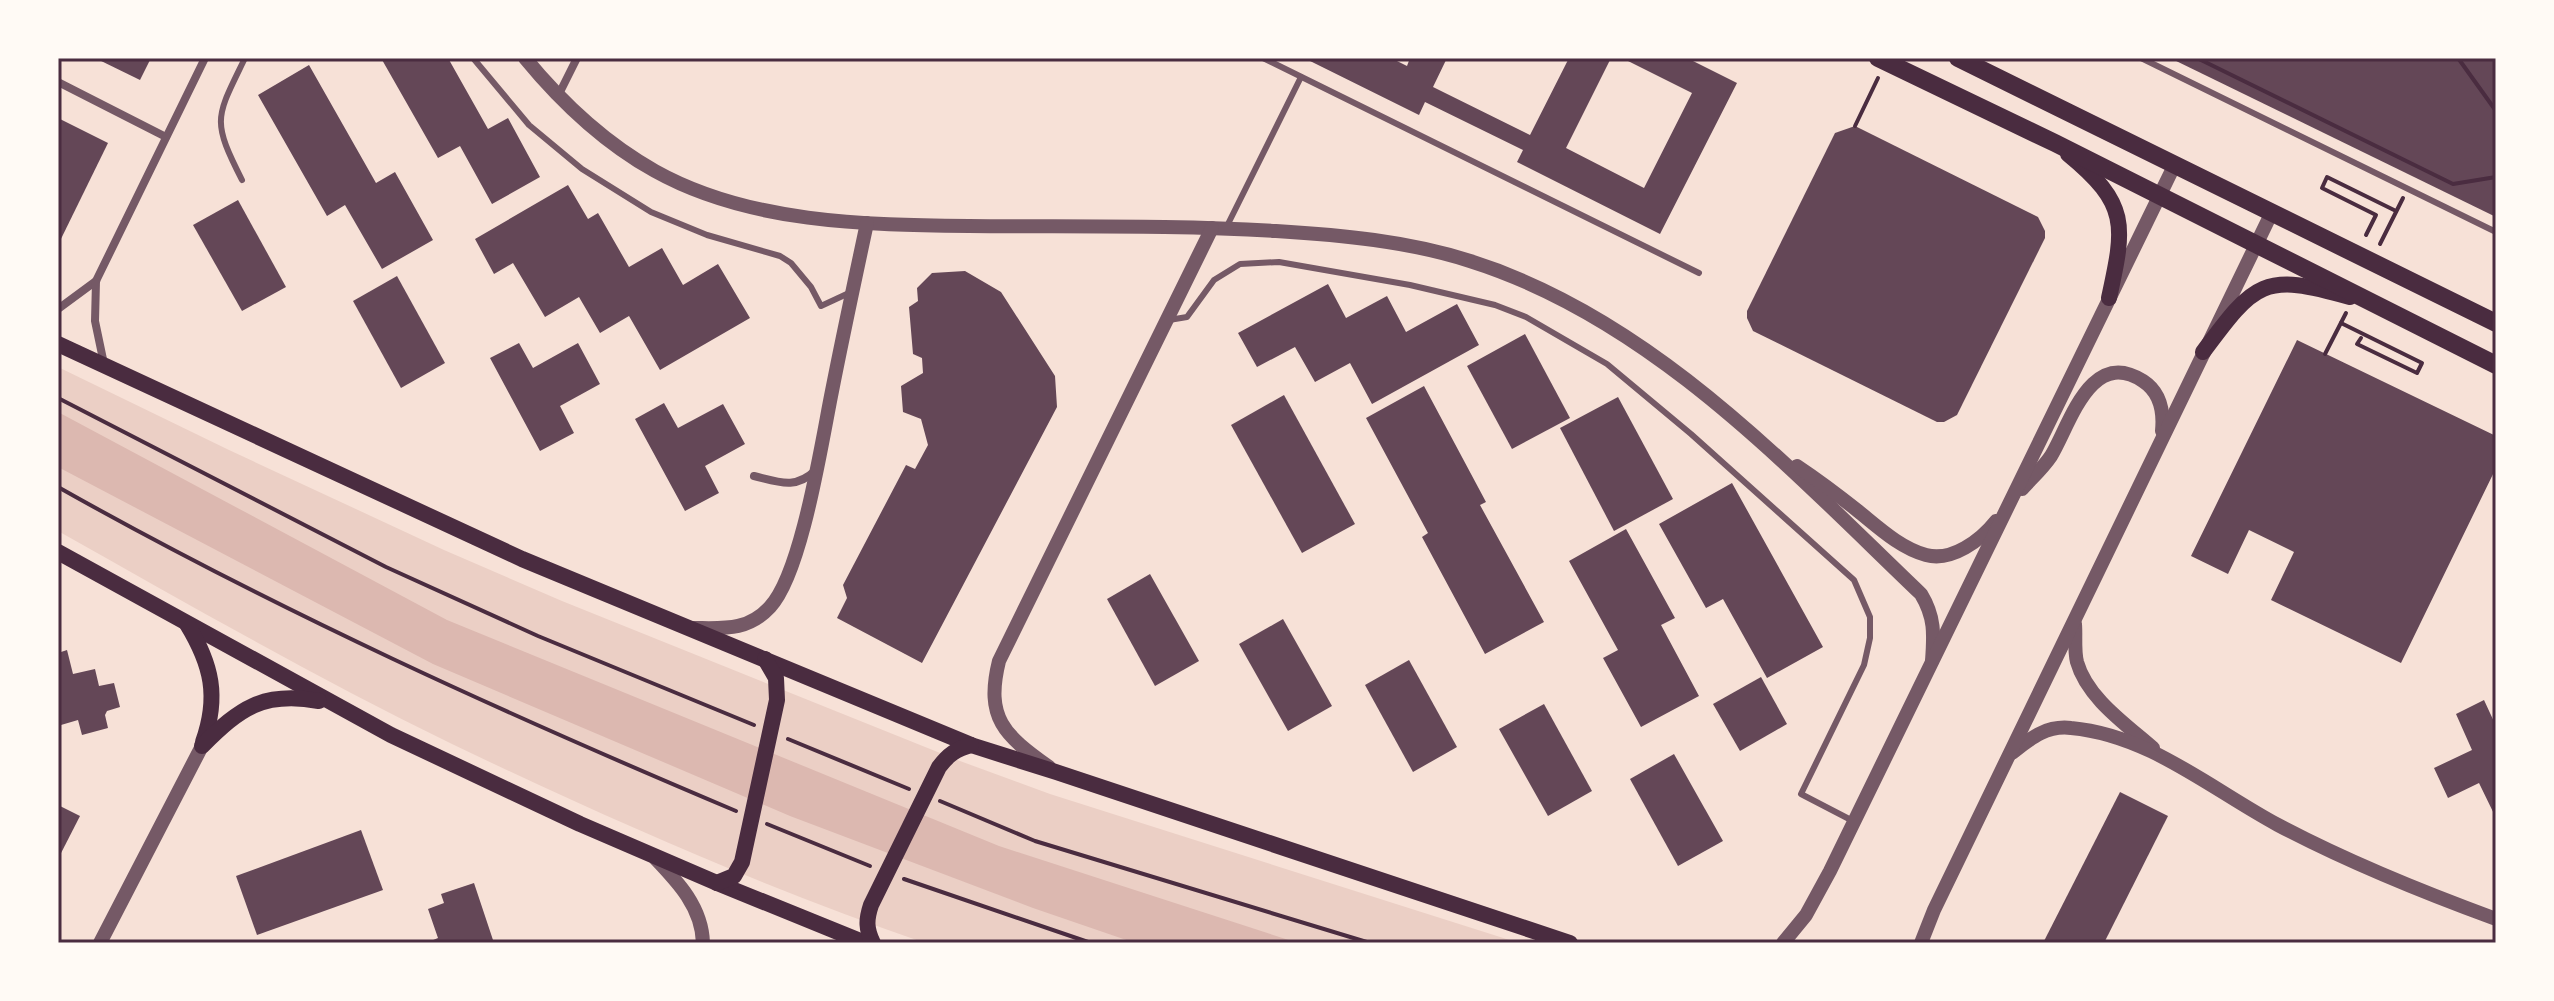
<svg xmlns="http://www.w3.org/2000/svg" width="2554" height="1001" font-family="Rubik,sans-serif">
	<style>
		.green { fill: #ebcfc5 }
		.water { fill: #dcb8b0 }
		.building { fill: #644757 }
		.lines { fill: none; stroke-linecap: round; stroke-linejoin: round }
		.path { stroke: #4a2c40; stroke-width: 4 }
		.service { stroke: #755966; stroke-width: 6 }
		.minor { stroke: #755966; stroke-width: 8 }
		.tertiary { stroke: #755966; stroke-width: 14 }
		.secondary { stroke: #4a2c40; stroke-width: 16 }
		.primary { stroke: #4a2c40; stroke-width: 18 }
		.neatline { fill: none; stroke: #4a2c40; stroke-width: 3 }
	</style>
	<rect width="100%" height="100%" fill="#f7e1d7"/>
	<path class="green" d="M58,367l171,83 215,100 118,51 398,160 90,33 469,149h-594c-162,-56 -319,-125 -473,-199 -134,-65 -264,-140 -394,-213z"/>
	<polygon class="water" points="58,412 447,620 999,846 1298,943 1135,943 1033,908 790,816 433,664 58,467"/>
	<g class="building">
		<polygon points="95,58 151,58 140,80"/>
		<polygon points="381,58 448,58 488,129 508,118 540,177 492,204 460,146 438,158"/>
		<polygon points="1304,58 1391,58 1407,66 1410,58 1447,58 1433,87 1530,135 1569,58 1611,58 1566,148 1644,188 1692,93 1622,58 1687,58 1737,83 1660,234 1517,162 1523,150 1425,102 1419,115"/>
		<polygon points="2170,58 2496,58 2496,217"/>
		<polygon points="309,65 376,183 395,172 433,240 382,269 345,205 327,216 258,95"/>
		<polygon points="58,118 108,143 58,245"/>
		<polygon points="1855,126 2038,217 2045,231 2045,238 1957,415 1944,422 1937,422 1753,331 1747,318 1747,311 1835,133"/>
		<polygon points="568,185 588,219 598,213 629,267 662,248 683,285 718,264 750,318 660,370 629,316 600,333 579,297 545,317 513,263 494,274 475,239"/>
		<polygon points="238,200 286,287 242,311 193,225"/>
		<polygon points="965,271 1001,292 1055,376 1057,407 922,663 837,618 847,598 843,585 906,465 915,469 928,445 921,419 903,412 901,386 923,373 922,358 913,354 909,307 918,301 917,288 932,273"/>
		<polygon points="397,276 445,363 401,388 353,301"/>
		<polygon points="1328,284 1346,318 1387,296 1406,332 1457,304 1479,345 1372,404 1350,363 1315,382 1295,347 1257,367 1238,333"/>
		<polygon points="1525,334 1570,418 1512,449 1467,366"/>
		<polygon points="2297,340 2496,436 2496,468 2401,663 2271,600 2294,552 2249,530 2228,574 2191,556"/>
		<polygon points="519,343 533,368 578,343 600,384 560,406 574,433 540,451 490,358"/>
		<polygon points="1424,386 1486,502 1480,505 1544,622 1485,654 1422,537 1428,533 1366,418"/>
		<polygon points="1284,395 1355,524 1302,553 1231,425"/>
		<polygon points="1618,397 1673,499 1614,531 1560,428"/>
		<polygon points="664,403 678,428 723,404 745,444 705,466 719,493 685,511 635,419"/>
		<polygon points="1732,483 1823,647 1767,678 1723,599 1706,608 1659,524"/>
		<polygon points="1626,529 1675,618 1661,625 1699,696 1641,727 1603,658 1618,650 1569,561"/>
		<polygon points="1150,574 1199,661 1155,686 1107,599"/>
		<polygon points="1283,619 1332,706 1288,731 1239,644"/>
		<polygon points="67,650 73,674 95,669 99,686 114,683 120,707 107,711 105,715 108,728 82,735 78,720 61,725 58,712 58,653"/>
		<polygon points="1409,660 1457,747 1413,772 1365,685"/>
		<polygon points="1761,677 1787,724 1740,751 1713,704"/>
		<polygon points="2484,700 2496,726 2496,818 2479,783 2448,798 2434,768 2472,750 2456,714"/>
		<polygon points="1544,704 1592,791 1548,816 1499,729"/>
		<polygon points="1674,754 1723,841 1678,866 1630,779"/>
		<polygon points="2120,792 2168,816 2104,943 2043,943"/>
		<polygon points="58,805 80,816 58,859"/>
		<polygon points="361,830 383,890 257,935 236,876"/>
		<polygon points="474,883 494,943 426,943 438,938 428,909 444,903 441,894"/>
	</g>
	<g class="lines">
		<g class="path">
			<polyline points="2197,58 2453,184 2496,177"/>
			<polyline points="2458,58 2496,111"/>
			<polyline points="1855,126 1878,78"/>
			<polyline points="2366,235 2376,215 2322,188 2327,177 2396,211"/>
			<polyline points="2380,244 2403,198"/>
			<polyline points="2341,323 2422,363 2417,373 2357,344 2361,338"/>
			<polyline points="2325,354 2346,313"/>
			<polyline points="58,398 386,567 538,636 754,725"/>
			<path d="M58,487c218,123 448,227 678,324"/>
			<polyline points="788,739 909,789"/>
			<polyline points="940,801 1035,841 1370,943"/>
			<polyline points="767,824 870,866"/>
			<polyline points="904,879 1091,943"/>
		</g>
		<g class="service">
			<polyline points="473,58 529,125 582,169 651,212 707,235 780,256 791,263 811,287 821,306 849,293"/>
			<polyline points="1263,58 1699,273"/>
			<polyline points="2141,58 2496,232"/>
			<path d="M242,180c-31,-61 -26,-62 3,-122"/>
			<polyline points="1226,228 1301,77"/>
			<polyline points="1169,320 1187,317 1214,280 1240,264 1279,262 1410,285 1495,305 1526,317 1607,364 1691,434 1854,580 1870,617 1870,638 1864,665 1801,794 1853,821"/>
		</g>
		<g class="minor">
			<polyline points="58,82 166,137"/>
			<polyline points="558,96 577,58"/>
			<polyline points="58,309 96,281"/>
			<polyline points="104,364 95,321 96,281 205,58"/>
			<path d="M754,476c25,6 41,14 62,-6"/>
		</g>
		<g class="tertiary">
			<path d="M525,58c37,45 78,84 130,113 93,52 210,54 314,55 102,1 205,-1 307,5 65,4 132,10 194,30 181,57 318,206 451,333 14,23 13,40 11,67"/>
			<path d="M1797,466c21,14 41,29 61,45 20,16 42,37 68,44 26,7 55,-15 70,-34"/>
			<path d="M2022,489c9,-10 21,-21 29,-33 19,-31 39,-109 92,-75 17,11 21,30 19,50"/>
			<path d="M2075,624c1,12 -1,26 2,38 10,36 50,63 76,86"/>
			<path d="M691,628c31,0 56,4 79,-21 32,-34 52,-167 62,-216 11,-56 23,-112 35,-168"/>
			<path d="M2012,753c18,-14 34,-28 59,-25 78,7 140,61 207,97 70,37 144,67 218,94"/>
			<path d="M1049,767c-45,-32 -64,-49 -50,-106l213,-433"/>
			<path d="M655,858c23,24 47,49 48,85"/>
			<polyline points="100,943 202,746"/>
			<polyline points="1783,943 1806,915 1830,871 2175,164"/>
			<polyline points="1921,943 1934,910 2272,212"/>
		</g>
		<g class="secondary">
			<path d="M2068,154c61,50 57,71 41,144"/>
			<polyline points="58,344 522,559 971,745 1056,772 1570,943"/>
			<path d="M2203,352c52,-70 60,-80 147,-55"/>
			<polyline points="58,552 391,735 580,824 717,883 865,943"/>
			<path d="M187,624c25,41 32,73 16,118"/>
			<path d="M202,746c38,-38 61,-55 117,-45"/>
			<polyline points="717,883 734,876 742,862 777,700 776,678 765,659"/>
			<path d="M873,943c-7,-14 -7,-23 -2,-38l68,-138c9,-12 17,-18 32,-22"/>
		</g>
		<g class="primary">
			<polyline points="1878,58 2055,143 2496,365"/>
			<polyline points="1958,58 2496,323"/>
		</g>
	</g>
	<rect width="2554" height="1001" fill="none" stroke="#fffaf5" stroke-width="120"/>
	<rect x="60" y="60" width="2434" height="881" class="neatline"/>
</svg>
